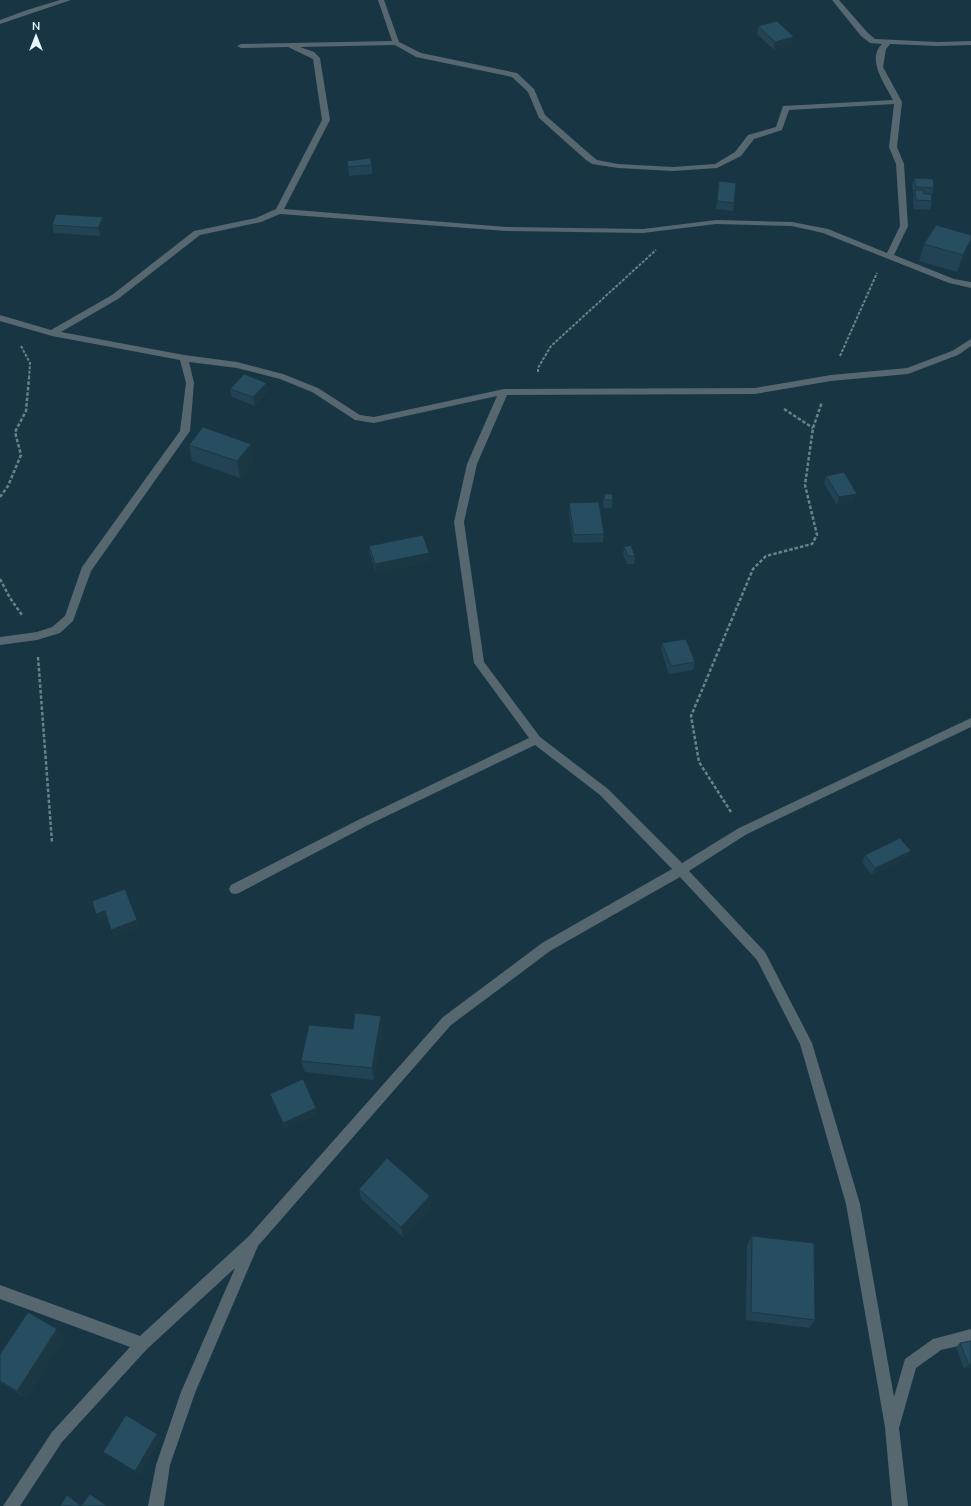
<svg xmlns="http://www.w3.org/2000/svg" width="971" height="1506" font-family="'Nunito Sans',sans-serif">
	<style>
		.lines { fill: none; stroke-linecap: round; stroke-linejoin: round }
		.path-far1 { stroke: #6a818c; stroke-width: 2; stroke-dasharray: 3 1.5; stroke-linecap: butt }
		.path { stroke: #6a818c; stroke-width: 2.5; stroke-dasharray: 3.5 2; stroke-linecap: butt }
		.minor { fill: #566770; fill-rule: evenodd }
		.wall { fill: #224353 }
		.shaded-wall { fill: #1b3743 }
		.building { fill: #274e60; stroke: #1b3743 }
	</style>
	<rect width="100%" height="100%" fill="#183543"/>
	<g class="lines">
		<g class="path-far1">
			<polyline points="21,346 30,363 29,379"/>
			<polyline points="840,356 877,273"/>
			<polyline points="538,372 538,368 551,346 656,250"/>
		</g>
		<g class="path">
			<polyline points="784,409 813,428"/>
			<polyline points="0,497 8,486 21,455 15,432 26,411 29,378"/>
			<polyline points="0,579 10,598 22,615"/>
			<polyline points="38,657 52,842"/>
			<polyline points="731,812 699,762 691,716 753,569 766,556 812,544 817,535 805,485 813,428 822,402"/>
		</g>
		<g class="minor">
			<polygon points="60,0 71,0 0,24 0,20 27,10"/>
			<path d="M378,0h6l15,42 22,11 96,20 17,16 11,26 47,41 5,4 21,4 55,3 42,-3 20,-12 13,-17 28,-8 7,-21 110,-6c-8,-16 -27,-40 -11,-56l-12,-1 -9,-7 -29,-36h7l28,32 8,7 63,3 33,-1v4l-33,1 -48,-2 -4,5 -3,18 19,35 -5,45 7,17 4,62 -14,29 60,24 17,3v6l-22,-5 -126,-50 -31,-7 -76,-2 -73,9 -137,-2 -226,-17 -19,8 -61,13 -82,64 -57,33 123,23 53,7 46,12 35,14 42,27 14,2 130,-28 251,-1 76,-13 76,-7 45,-17 19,-12v7l-13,9 -50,19 -77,7 -76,13 -248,1 -30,69 -13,58 20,140 56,75 68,52 74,74 57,-35 232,-110v9l-224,107 -58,37 76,81 47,91 48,161 34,193 11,-38 28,-20 38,-10v14l-30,7 -25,18 -17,60 9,78h-16l-7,-79 -39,-223 -46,-160 -43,-84 -77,-83 -130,74 -99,74 -193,221 -63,147 -25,72 -6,41h-16l8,-41 25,-73 54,-124 -88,81 -85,93 -42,64h-17l49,-74 78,-85 -130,-48v-14l140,51 109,-100 194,-219 99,-74 130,-74 -72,-74 -65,-50 -167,80 -129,68 -4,1 -4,-1 -2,-4 2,-4 129,-66 169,-81 -55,-75 -20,-141 13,-58 30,-68 -123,27 -19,-3 -43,-28 -32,-13 -43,-11 -48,-6 5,21 -4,48 -99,140 -18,50 -13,12 -23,7 -37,5v-8l37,-5 15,-5 13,-11 17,-49 98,-136 6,-48 -6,-23 -128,-24 -52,-15v-6l51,15 61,-35 82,-64 62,-13 20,-9 46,-89 -9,-61 -25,-12 -47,1 -4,-2 4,-2 151,-3zM395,45l21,12 96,20 16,15 11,26 47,42 6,4 26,4 55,3 44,-3 24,-12 13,-17 28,-9 7,-20 105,-6 -5,43 7,17 4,62 -13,27 -59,-24 -36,-7 -76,-2 -73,9 -137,-2 -222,-18 46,-89 -10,-62 -6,-6 -14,-5z"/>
		</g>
	</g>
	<g class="wall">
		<polygon points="758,26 793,45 774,50 757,34"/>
		<polygon points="347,161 372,165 372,174 349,176"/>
		<polygon points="914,178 934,188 931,197 932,201 930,210 914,209 913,199 914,196 912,186"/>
		<polygon points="719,181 734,203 733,211 716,209"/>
		<polygon points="103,217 105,225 100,236 54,233 52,225"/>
		<polygon points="971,235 971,243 968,252 957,272 919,261 924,244"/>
		<polygon points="230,389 269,391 255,406 232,397"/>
		<polygon points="251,444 254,460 240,478 192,461 189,445"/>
		<polygon points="826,476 854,502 837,505 824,484"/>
		<polygon points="604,494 613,500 612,508 604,508 603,503"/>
		<polygon points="569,503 604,534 603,542 573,543 569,512"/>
		<polygon points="369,546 430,561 376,573 370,554"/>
		<polygon points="624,547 635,556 634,564 627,564 623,555"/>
		<polygon points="662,643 695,662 693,670 669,674 661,650"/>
		<polygon points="865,855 907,858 872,875 862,862"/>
		<polygon points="381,1016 382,1028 374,1080 305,1072 301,1061 353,1029"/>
		<polygon points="270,1094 316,1108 317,1114 285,1128 272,1099"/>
		<polygon points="359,1189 431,1206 403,1237 361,1199"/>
		<polygon points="752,1236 815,1320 809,1328 746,1320 747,1245"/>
		<polygon points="65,1337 26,1398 0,1382 0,1354"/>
		<polygon points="971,1341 971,1367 964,1369 956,1347 960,1343"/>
		<polygon points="157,1434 161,1437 139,1474 103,1452"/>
	</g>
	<g class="shaded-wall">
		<polygon points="794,37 793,45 774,50 775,42"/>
		<polygon points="103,217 105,225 100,236 98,228"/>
		<polygon points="971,240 971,243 968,252 957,272 963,255"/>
		<polygon points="267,383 269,391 255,406 253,397"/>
		<polygon points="251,444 254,460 240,478 237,461"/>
		<polygon points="857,494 854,502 837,505 839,497"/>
		<polygon points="429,553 430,561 376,573 375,564"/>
		<polygon points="911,851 907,858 872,875 875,868"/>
		<polygon points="128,895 140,927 114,937 111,930"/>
		<polygon points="105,911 108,918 99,921 96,914"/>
		<polygon points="381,1016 382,1028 374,1080 372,1068"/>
		<polygon points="316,1108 317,1114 285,1128 283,1123"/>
		<polygon points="430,1196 431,1206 403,1237 401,1227"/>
		<polygon points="57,1329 65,1337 26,1398 17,1391"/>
		<polygon points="969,1365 971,1365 971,1367 964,1369"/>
		<polygon points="157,1434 161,1437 139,1474 135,1471"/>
	</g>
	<g class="building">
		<polygon points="777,21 794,37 775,42 758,26"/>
		<polygon points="370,158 372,165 348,167 347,161"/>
		<polygon points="914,178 933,179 934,188 916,187"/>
		<polygon points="719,181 736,183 734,203 717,201"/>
		<polygon points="915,190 923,190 924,194 931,194 932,201 916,200"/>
		<polygon points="56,214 103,217 98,228 52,225"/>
		<polygon points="936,225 971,235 971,240 963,255 924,244"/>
		<polygon points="244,374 267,383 253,397 230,389"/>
		<polygon points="203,427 251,444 237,461 189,445"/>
		<polygon points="844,472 857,494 839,497 826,476"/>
		<polygon points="604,494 612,494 613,500 605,500"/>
		<polygon points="599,502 604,534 574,535 569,503"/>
		<polygon points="423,535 429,553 375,564 369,546"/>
		<polygon points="631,545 635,556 628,556 624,547"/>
		<polygon points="686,639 695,662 671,666 662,643"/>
		<polygon points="900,838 911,851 875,868 865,855"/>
		<polygon points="125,889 137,920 111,930 105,911 96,914 92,901"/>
		<polygon points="355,1013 381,1016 372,1068 301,1061 309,1025 353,1029"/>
		<polygon points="303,1079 316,1108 283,1123 270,1094"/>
		<polygon points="387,1158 430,1196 401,1227 359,1189"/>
		<polygon points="752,1236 814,1243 815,1320 751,1312"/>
		<polygon points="28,1312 57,1329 17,1391 0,1381 0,1354"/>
		<polygon points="971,1341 971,1365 969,1365 960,1343"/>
		<polygon points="126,1415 157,1434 135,1471 103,1452"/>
		<polygon points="90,1494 107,1506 60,1506 67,1495 81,1506"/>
	</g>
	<g transform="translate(36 36)" stroke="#183543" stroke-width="3" paint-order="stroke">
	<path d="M0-3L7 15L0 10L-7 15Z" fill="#eaf7fe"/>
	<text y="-6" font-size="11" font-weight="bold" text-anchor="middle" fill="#eaf7fe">N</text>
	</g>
</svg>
